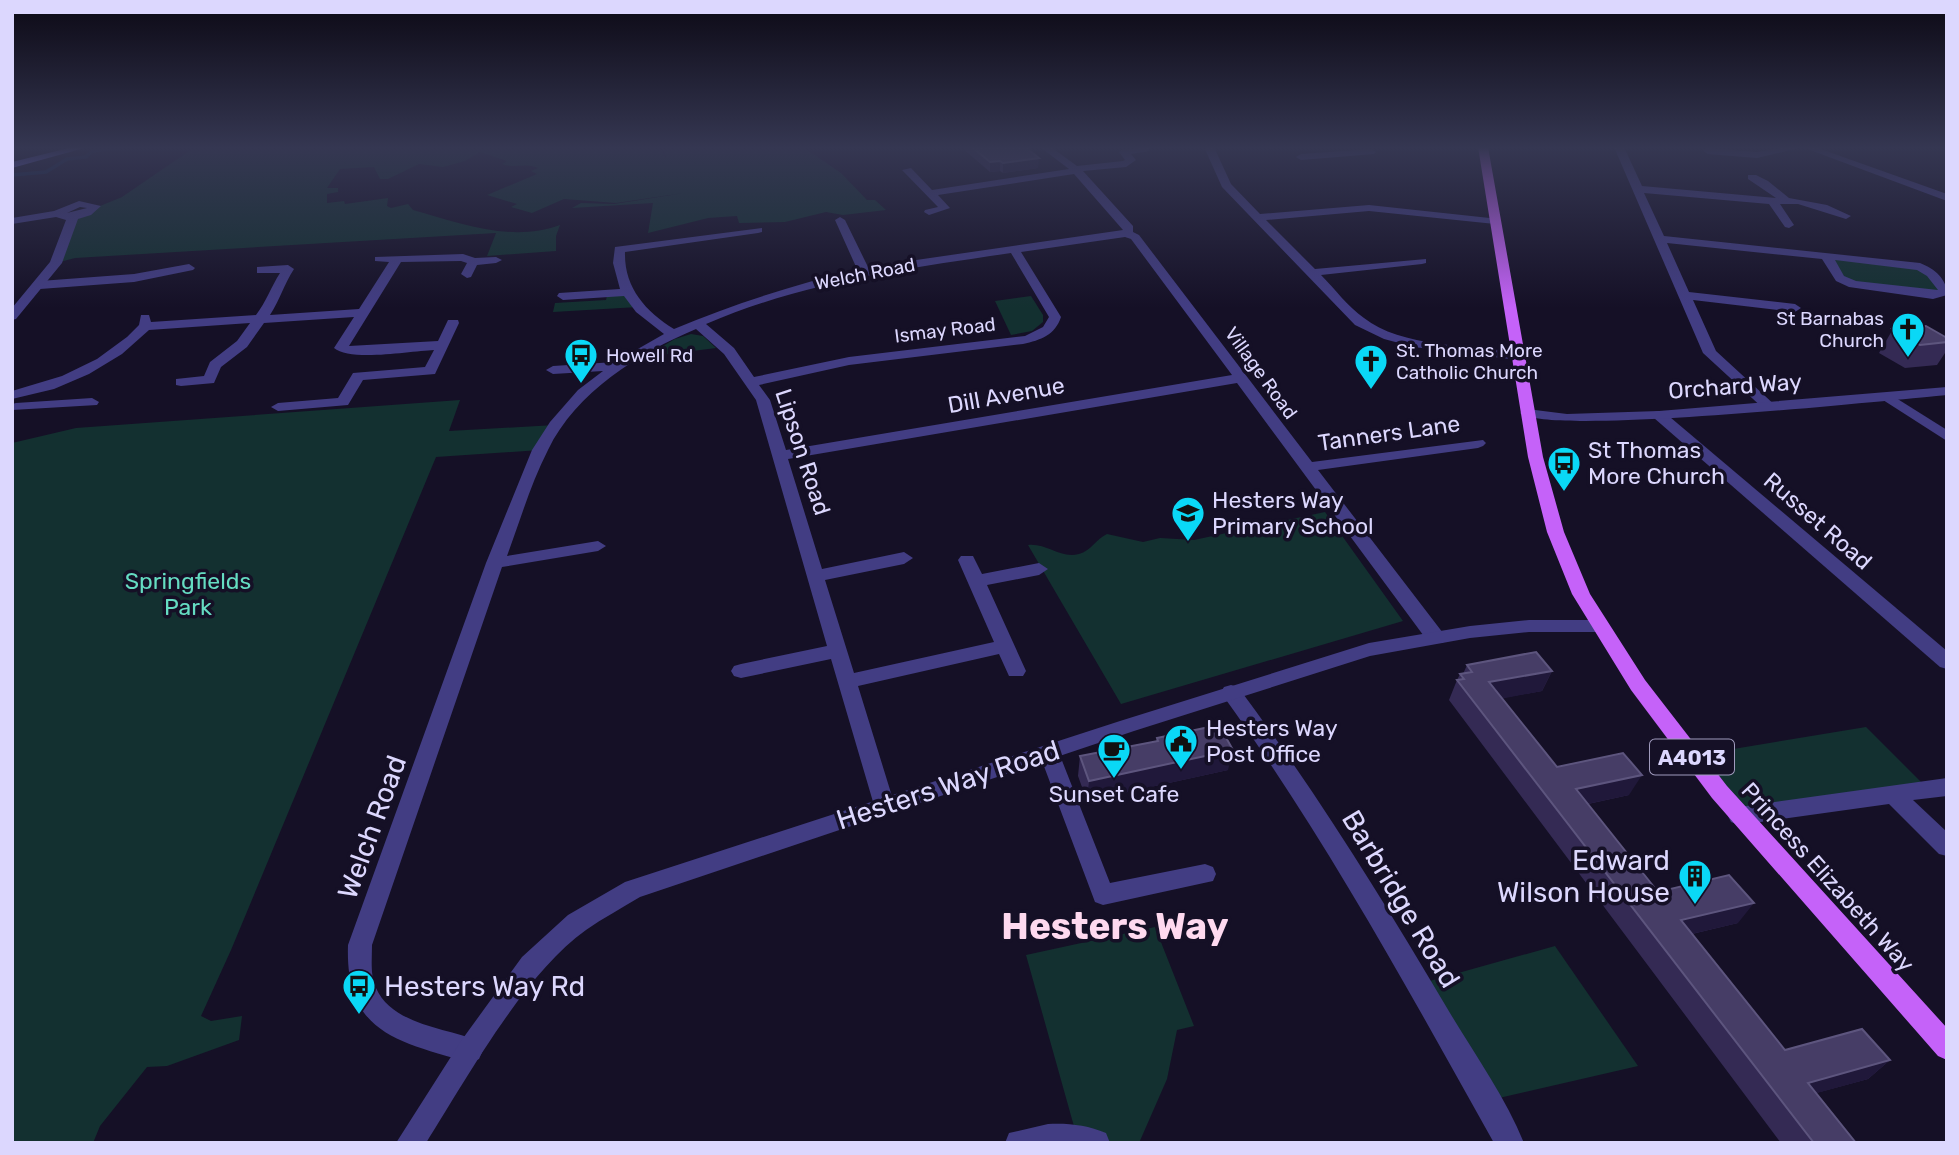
<svg xmlns="http://www.w3.org/2000/svg" width="1959" height="1155" font-family="Rubik,sans-serif">
	<style>
		.green { fill: #133030 }
		.lines { fill: none; stroke-linecap: round; stroke-linejoin: round }
		.stream { stroke: #10254a; stroke-width: 3.5 }
		.minor { fill: #423d83; fill-rule: evenodd }
		.tertiary { fill: #423d83; fill-rule: evenodd }
		.secondary { fill: #7971fa; fill-rule: evenodd }
		.primary { fill: #c562f9; fill-rule: evenodd }
		.wall { fill: #342a54 }
		.shaded-wall { fill: #20183a }
		.building { fill: #463d66; stroke: #5d557e; stroke-width: 2 }
		.labels { text-anchor: middle; dominant-baseline: central; stroke-width: 7; stroke-linejoin: round; paint-order: stroke }
		.far-street-label { font-size: 19px; fill: #dcd7fe; stroke: #151026 }
		.far-poi-label { font-size: 19px; fill: #dcd7fe; stroke: #151026; text-anchor: start }
		.shield { fill: #151026; stroke: #a09bbd; stroke-width: 2 }
		.shield-label { font-size: 21px; font-weight: bold; fill: #dcd7fe }
		.street-label { font-size: 23px; fill: #dcd7fe; stroke: #151026 }
		.poi-label { font-size: 23px; fill: #dcd7fe; stroke: #151026; text-anchor: start }
		.park-label { font-size: 23px; fill: #65dcc2; stroke: #151026 }
		.near-street-label { font-size: 28px; fill: #dcd7fe; stroke: #151026 }
		.near-poi-label { font-size: 28px; fill: #dcd7fe; stroke: #151026; text-anchor: end }
		.near-district-label { font-size: 37px; font-weight: bold; fill: #fed9ef; stroke: #151026 }
	</style>
	<rect width="100%" height="100%" fill="#151026"/>
	<g class="green">
		<path d="M195,147h465l6,11 -4,-11h141l38,26 26,27h8l11,10 -43,5 -17,-3 -41,10 -46,1 -2,-7 -29,2 -60,15 5,-30 -81,5 9,-5 33,1 70,-11 -68,10 -52,-4 -32,14 -21,-6 6,-3 -30,-9 50,-21 -6,-3 7,-3c-14,-6 -23,1 -36,-4l5,-3 -27,-9 -15,9 -22,6 -24,-3 -31,15h-8l-6,-12 -34,2 -13,19h11v4l-11,2v9l17,-2 1,3 43,-6 -1,8 4,2 17,-4 5,6c46,13 99,33 147,15l-4,11v15l-69,5 9,-23 -421,25 -19,5 17,-46 49,-20z"/>
		<polygon points="1826,256 1920,267 1946,292 1845,281"/>
		<polygon points="629,295 638,307 553,312 555,303 606,300 607,296"/>
		<polygon points="1031,296 1043,315 1043,322 1032,331 1011,335 995,301"/>
		<polygon points="691,334 703,336 716,348 644,357 675,339"/>
		<polygon points="460,400 449,431 555,425 540,450 436,457 231,950 201,1016 211,1021 242,1016 239,1040 167,1066 147,1067 100,1126 93,1143 12,1143 12,443 76,428"/>
		<path d="M1325,512l78,109 -282,83 -93,-159c19,-2 32,14 51,9 12,-3 17,-15 28,-20l36,8 17,-4 34,2z"/>
		<polygon points="1866,727 1929,790 1739,816 1691,756"/>
		<polygon points="1155,927 1194,1026 1177,1030 1167,1079 1139,1143 1096,1143 1077,1137 1026,955"/>
		<polygon points="1555,946 1638,1066 1486,1101 1419,984"/>
	</g>
	<g class="lines">
		<polyline class="stream" points="12,175 46,172 67,159 86,157 92,151 127,147"/>
		<g class="minor">
			<path d="M1040,147h11l26,19 46,-5 2,-1 -6,-8 2,-2 28,-3v4l-18,3 5,6 -10,7 -43,4 50,55v6l6,3 173,227 171,-22 3,3 -3,3 -5,2 -160,22 125,163 2,5 -2,5h-14l-192,-260 -449,76 34,110 82,-17 9,6 -9,6 -79,16 29,93 140,-31 -36,-82 3,-4h12l9,18 57,-11 9,6 -9,6 -52,10 39,86 -3,5h-14l-10,-22 -141,32 37,120 -3,6 -8,3 -8,-3 -45,-153 -90,19 -7,-2 -3,-5 3,-5 7,-2 86,-18 -71,-246 -32,-46 -28,-25c-57,24 -120,63 -148,121 -17,33 -28,71 -41,106l91,-15 8,5 -8,5 -96,16 -130,378c0,14 -2,30 4,43 16,37 71,40 103,53l4,9 -4,9 -9,4c-72,-22 -125,-29 -122,-118l138,-382 46,-113 18,-28 28,-32 25,-19 -50,3 -7,-4 7,-4 62,-4 49,-28 -28,-22 -12,-16 -61,4 -6,-4 2,-3 61,-4 -7,-26 2,-16 147,-19v4l-4,1 -133,19c-1,35 20,59 49,77 59,-25 120,-44 183,-60l-22,-49 5,-3 5,3 23,47 255,-37 -49,-56 -136,21 12,13 -21,7 -5,-3 1,-2 13,-3 -36,-37 9,-2 21,22 137,-21zM1125,237l6,2 101,136 -446,75 -16,-50 -11,-15 90,-20 174,-21c18,-4 32,-9 38,-27l-40,-65zM1011,253l38,64 -6,10 -18,9 -176,21 -95,20 -20,-29 -28,-24c101,-43 198,-55 305,-71z"/>
			<path d="M1204,147h10l17,37 29,30 109,-9 130,14 1,2 -5,3 -126,-13 -103,9 49,49 111,-10v4l-4,1 -101,11c14,14 27,32 43,43 36,29 109,28 154,34l7,4 -7,4 -104,-13 -30,-8 -29,-14 -133,-138z"/>
			<path d="M1614,147h10l18,39 134,12 -28,-19v-4h8l12,6 21,17 38,7 24,11 -5,3 -48,-15h-18l14,21 -5,3 -4,-1 -16,-23 -125,-11 20,43 256,27c15,6 27,16 27,32l-14,4 -84,-12 -13,-6 -14,-22 -155,-16 22,49 106,12 6,4 -6,4 -102,-12 23,51 61,56 -2,3h-10l-62,-57zM1835,260l82,10 10,6 11,14 -82,-9 -12,-5z"/>
			<polygon points="1785,147 1803,147 1757,158 1708,154 1703,151 1708,148 1757,152"/>
			<polygon points="1371,149 1376,152 1374,154 1301,160 1296,157 1301,154"/>
			<path d="M463,254l12,4 21,-1 6,3 -6,3 -19,2 -6,12 -4,1 -6,-4 6,-11 -6,-2 -60,1 -52,84 89,-5 10,-21h10l1,3 -24,51 -72,6 -15,25 -70,6 -7,-4 7,-4 60,-5 15,-25 72,-6 9,-17c-23,1 -84,12 -100,-2l20,-31 -90,6 -17,24 -26,20 -7,16 -33,3 -5,-1v-6l28,-3 6,-14 27,-21 13,-18 -101,7 -27,24 -33,20 -35,15 -42,10v-8l50,-15 35,-17 30,-22 12,-12 2,-10h8l2,7 105,-7c10,-13 15,-28 24,-42h-23v-6l31,-2 6,4c-10,15 -14,31 -24,46l89,-6 30,-47 -14,-1v-4z"/>
			<polygon points="189,264 195,268 193,270 134,282 40,289 34,285 40,281 134,274"/>
			<polygon points="1888,393 1947,430 1947,441 1883,400 1881,397"/>
			<polygon points="92,398 99,402 97,405 12,410 12,404 16,403"/>
			<polygon points="1659,411 1664,412 1947,651 1947,669 1940,667 1654,418 1652,415 1654,412"/>
			<path d="M1231,685l7,2c77,103 144,211 209,321 26,44 58,88 77,135h-30c-85,-152 -168,-304 -270,-446l-3,-5 3,-5z"/>
			<polygon points="1049,745 1056,747 1059,753 1110,883 1205,864 1213,867 1216,874 1213,881 1103,905 1095,902 1039,753 1042,747"/>
			<polygon points="1947,778 1947,796 1913,800 1947,832 1947,856 1939,854 1889,804 1739,825 1731,822 1728,816 1731,810 1739,807"/>
			<path d="M1048,1124c20,-1 39,1 58,9l4,10h-105l4,-10z"/>
		</g>
		<g class="tertiary">
			<polygon points="1802,147 1815,147 1947,194 1947,201"/>
			<path d="M79,201l22,5 -10,9 -13,4 -16,44 -46,56 -4,1v-12l38,-46 16,-42 -10,-3 -44,7v-6l42,-7zM80,207l7,1 -20,5z"/>
			<path d="M1947,387v8c-57,5 -401,42 -427,18l7,-4 40,5 92,-3z"/>
			<path d="M1529,620h71l7,2 2,4 -2,4 -7,2h-71l-59,6 -100,18 -236,75 -494,166c-18,11 -37,21 -54,33 -62,44 -119,148 -160,213h-30l65,-102 61,-84 46,-42 57,-33 495,-161 249,-78 101,-17z"/>
		</g>
		<polygon class="secondary" points="73,147 88,147 12,168 12,162"/>
		<polygon class="primary" points="1478,147 1488,147 1543,457 1564,532 1590,594 1645,680 1727,786 1947,1028 1947,1060 1938,1056 1712,798 1631,690 1572,594 1547,532 1528,457"/>
	</g>
	<g class="wall">
		<polygon points="961,147 1025,147 1038,168 1003,173 1000,171 990,172"/>
		<polygon points="1893,329 1947,338 1947,350 1937,365 1905,368 1879,353"/>
		<polygon points="1467,665 1552,671 1542,691 1502,698 1557,767 1629,795 1588,804 1658,892 1738,923 1692,934 1785,1050 1890,1060 1868,1079 1816,1093 1856,1143 1781,1143 1449,700 1457,680 1460,674 1463,674"/>
		<polygon points="1157,738 1228,770 1087,801 1078,776 1080,756 1156,742"/>
	</g>
	<g class="shaded-wall">
		<polygon points="1039,158 1038,168 1003,173 1003,163"/>
		<polygon points="1000,161 1000,171 990,172 990,162"/>
		<polygon points="1552,671 1542,691 1480,703 1489,682"/>
		<polygon points="1233,750 1228,770 1087,801 1089,781"/>
		<polygon points="1642,775 1629,795 1564,809 1576,789"/>
		<polygon points="1754,903 1738,923 1666,940 1681,920"/>
		<polygon points="1890,1060 1868,1079 1788,1101 1808,1083"/>
	</g>
	<g class="building">
		<polygon points="972,147 1025,147 1039,158 1003,163 1000,161 990,162"/>
		<polygon points="1926,326 1947,338 1947,342 1920,345 1893,329"/>
		<polygon points="1536,652 1552,671 1489,682 1557,767 1623,753 1642,775 1576,789 1658,892 1729,875 1754,903 1681,920 1785,1050 1862,1029 1890,1060 1808,1083 1856,1143 1814,1143 1457,680 1464,679 1460,674 1472,672 1467,665"/>
		<polygon points="1219,725 1233,750 1089,781 1080,756 1158,741 1157,738"/>
	</g>
	<linearGradient id="sky" x2="0" y2="1"><stop stop-color="#0c0915"/><stop offset="0.48" stop-color="#353752"/><stop offset="1" stop-color="#353752" stop-opacity="0"/></linearGradient>
	<rect width="1959" height="308" fill="url(#sky)"/>
	<defs>
		<symbol id="church-pin" viewBox="-11 -11 22 30"><path d="M0 17L-7.5 6A9.5 9.5 0 1 1 7.5 6Z" fill="#0ad8f6" stroke="#151026"/><path d="M-1.2-6h2.4v3.5h3.3v2.4h-3.3V6h-2.4V-.1h-3.3v-2.4h3.3Z" fill="#111"/></symbol>
		<symbol id="bus-pin" viewBox="-11 -11 22 30"><path d="M0 17L-7.5 6A9.5 9.5 0 1 1 7.5 6Z" fill="#0ad8f6" stroke="#151026"/><path d="M-5-6H5V4H4V6H2V4H-2V6H-4V4H-5ZM-3.5-4V0h7V-4ZM-3.5 1.2v1.5H-2V1.2ZM2 1.2v1.5H3.5V1.2Z" fill="#111"/></symbol>
		<symbol id="school-pin" viewBox="-11 -11 22 30"><path d="M0 17L-7.5 6A9.5 9.5 0 1 1 7.5 6Z" fill="#0ad8f6" stroke="#151026"/><path d="M0-5L7-2L0 1L-7-2ZM-4 1L0 2.5L4 1V4Q0 6-4 4Z" fill="#111"/></symbol>
		<symbol id="civic-pin" viewBox="-11 -11 22 30"><path d="M0 17L-7.5 6A9.5 9.5 0 1 1 7.5 6Z" fill="#0ad8f6" stroke="#151026"/><path d="M-.6-6.5H3V-4.5H.6V-3L4-1V1h2V6H-6V1h2V-1L-.6-3ZM-1.2 2.5V6h2.4V2.5Z" fill="#111"/></symbol>
		<symbol id="cafe-pin" viewBox="-11 -11 22 30"><path d="M0 17L-7.5 6A9.5 9.5 0 1 1 7.5 6Z" fill="#0ad8f6" stroke="#151026"/><path d="M-5.5-4.5H6V0H3Q3 3.5 0 3.5H-2.5Q-5.5 3.5-5.5 0ZM3-3.2v2h1.7v-2ZM-6 4.5H4V6H-6Z" fill="#111"/></symbol>
		<symbol id="building-pin" viewBox="-11 -11 22 30"><path d="M0 17L-7.5 6A9.5 9.5 0 1 1 7.5 6Z" fill="#0ad8f6" stroke="#151026"/><path d="M-4-6H4V6H1V3H-1V6H-4ZM-2.5-4.3h1.7v1.8h-1.7ZM.8-4.3h1.7v1.8H.8ZM-2.5-1h1.7V.8h-1.7ZM.8-1h1.7V.8H.8Z" fill="#111"/></symbol>
	</defs>
	<g fill-rule="evenodd">
		<use href="#church-pin" x="1889" y="310" width="38" height="52"/>
		<use href="#bus-pin" x="562" y="336" width="38" height="52"/>
		<use href="#church-pin" x="1352" y="342" width="38" height="52"/>
		<use href="#bus-pin" x="1545" y="444" width="38" height="52"/>
		<use href="#school-pin" x="1169" y="494" width="38" height="52"/>
		<use href="#civic-pin" x="1162" y="722" width="38" height="52"/>
		<use href="#cafe-pin" x="1095" y="731" width="38" height="52"/>
		<use href="#building-pin" x="1676" y="857" width="38" height="52"/>
		<use href="#bus-pin" x="340" y="967" width="38" height="52"/>
	</g>
	<g class="labels">
		<g class="far-street-label">
			<text transform="translate(865 274) rotate(-11)">Welch Road</text>
			<text transform="translate(945 330) rotate(-7)">Ismay Road</text>
			<text transform="translate(1261 373) rotate(54)">Village Road</text>
		</g>
		<g class="far-poi-label">
			<text x="1884" y="318" text-anchor="end">St Barnabas<tspan x="1884" dy="22">Church</tspan></text>
			<text x="1396" y="350">St. Thomas More<tspan x="1396" dy="22">Catholic Church</tspan></text>
			<text x="606" y="355">Howell Rd</text>
		</g>
		<rect class="shield" x="1650" y="739.5" width="84" height="35" rx="5"/>
		<g class="shield-label">
			<text x="1692" y="757">A4013</text>
		</g>
		<g class="street-label">
			<text transform="translate(1735 386) rotate(-4)">Orchard Way</text>
			<text transform="translate(1006 395) rotate(-10)">Dill Avenue</text>
			<text transform="translate(1389 433) rotate(-8)">Tanners Lane</text>
			<text transform="translate(803 452) rotate(72)">Lipson Road</text>
			<text transform="translate(1818 521) rotate(41)">Russet Road</text>
			<text transform="translate(1828 877) rotate(48)">Princess Elizabeth Way</text>
		</g>
		<g class="poi-label">
			<text x="1588" y="450">St Thomas<tspan x="1588" dy="26">More Church</tspan></text>
			<text x="1212" y="500">Hesters Way<tspan x="1212" dy="26">Primary School</tspan></text>
			<text x="1206" y="728">Hesters Way<tspan x="1206" dy="26">Post Office</tspan></text>
			<text x="1114" y="794" text-anchor="middle">Sunset Cafe</text>
		</g>
		<g class="park-label">
			<text x="188" y="581">Springfields<tspan x="188" dy="26">Park</tspan></text>
		</g>
		<g class="near-street-label">
			<text transform="translate(948 785) rotate(-18)">Hesters Way Road</text>
			<text transform="translate(372 827) rotate(-70)">Welch Road</text>
			<text transform="translate(1401 899) rotate(59)">Barbridge Road</text>
		</g>
		<g class="near-poi-label">
			<text x="1670" y="860">Edward<tspan x="1670" dy="32">Wilson House</tspan></text>
			<text x="384" y="986" text-anchor="start">Hesters Way Rd</text>
		</g>
		<g class="near-district-label">
			<text x="1115" y="926">Hesters Way</text>
		</g>
	</g>
	<rect width="1959" height="1155" fill="none" stroke="#dcd7fe" stroke-width="28"/>
</svg>
